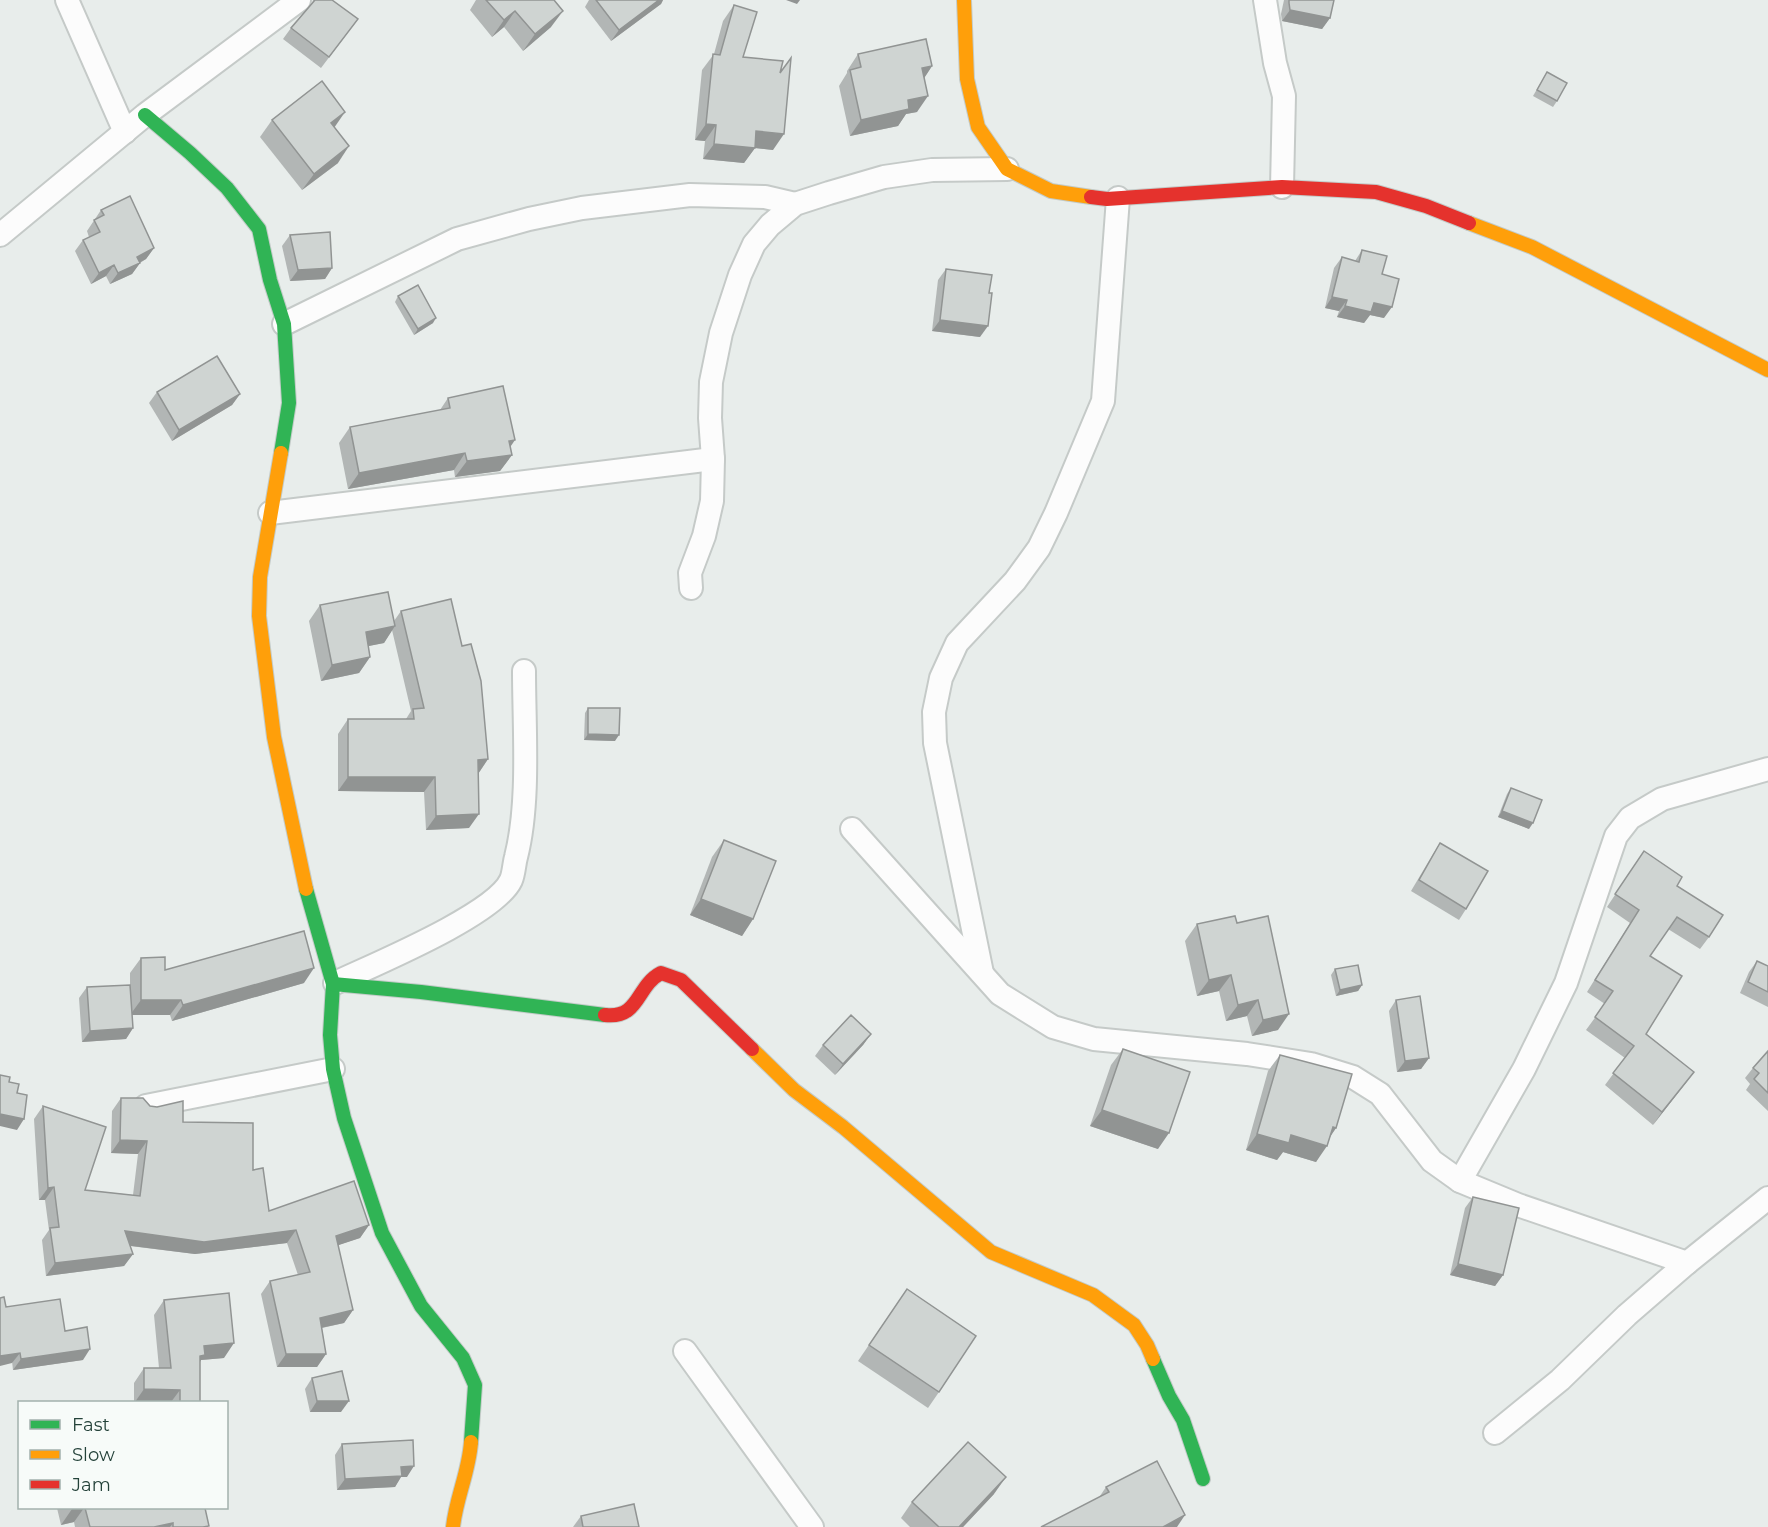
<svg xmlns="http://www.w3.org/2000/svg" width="1768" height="1527" font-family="Montserrat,sans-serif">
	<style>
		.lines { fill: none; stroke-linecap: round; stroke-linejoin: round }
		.street-casing { stroke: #c5cac8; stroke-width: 26 }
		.fast-casing { stroke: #c3cbc8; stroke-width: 16 }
		.slow-casing { stroke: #c3cbc8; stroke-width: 16 }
		.jam-casing { stroke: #c3cbc8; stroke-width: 16 }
		.street { stroke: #fcfcfc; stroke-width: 22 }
		.fast { stroke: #30b455; stroke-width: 14 }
		.slow { stroke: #ff9f0a; stroke-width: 14 }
		.jam { stroke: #e5322d; stroke-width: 14 }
		.wall { fill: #b2b6b5 }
		.shaded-wall { fill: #919493 }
		.building { fill: #cfd4d2; stroke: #919493; stroke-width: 1.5 }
	</style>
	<rect width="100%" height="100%" fill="#e8edeb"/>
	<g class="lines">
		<defs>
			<g id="street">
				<polyline points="67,0 125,132"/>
				<polyline points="1265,0 1275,63 1284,96 1282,187"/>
				<polyline points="0,235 145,115 299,0"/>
				<polyline points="284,324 457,239 529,219 582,208 690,195 765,197 795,204"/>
				<polyline points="270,513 713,459"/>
				<polyline points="691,588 690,573 704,536 712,501 713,459 710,418 711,382 721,333 740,275 754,244 770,225 795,204 829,193 884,177 932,170 1007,169"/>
				<polyline points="852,829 1000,994 1053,1027 1094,1039 1247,1054 1311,1064 1353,1077 1380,1094 1432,1161 1460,1181 1518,1205 1687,1263"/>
				<polyline points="982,973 935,743 934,712 941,678 957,643 1015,581 1039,548 1056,513 1103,401 1118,198"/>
				<path d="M335,983c38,-18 160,-68 176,-103 3,-7 3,-16 5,-23 14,-55 8,-128 8,-186"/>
				<polyline points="146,1106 333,1069"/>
				<polyline points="1460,1181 1524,1069 1566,983 1616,836 1630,818 1662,799 1768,769"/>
				<polyline points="685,1351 812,1527"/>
				<polyline points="1495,1433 1560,1380 1627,1315 1687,1263 1768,1198"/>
			</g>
			<g id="fast">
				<polyline points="145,115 190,153 227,188 259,229 270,280 284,324 289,403 281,453"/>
				<polyline points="306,889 333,984 330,1035 333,1069 344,1118 382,1233 421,1306 463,1358 475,1385 471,1442"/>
				<polyline points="333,984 421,992 605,1015"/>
				<polyline points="1153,1359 1169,1396 1183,1420 1203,1479"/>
			</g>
			<g id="slow">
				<polyline points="964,0 967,79 978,127 1007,169 1051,191 1091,197"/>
				<polyline points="1469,223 1532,247 1768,370"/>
				<polyline points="281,453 260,577 259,616 274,737 306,889"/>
				<polyline points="752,1049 794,1090 843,1127 991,1252 1093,1295 1134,1325 1147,1345 1153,1359"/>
				<path d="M453,1527c3,-29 16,-55 18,-85"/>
			</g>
			<g id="jam">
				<polyline points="1091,197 1107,199 1282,187 1376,192 1426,206 1469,223"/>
				<path d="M605,1015c35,4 31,-29 56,-42l20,7 71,69"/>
			</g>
		</defs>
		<use href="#street" class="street-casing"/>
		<use href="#fast" class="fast-casing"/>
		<use href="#slow" class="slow-casing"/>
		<use href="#jam" class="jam-casing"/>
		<use href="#street" class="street"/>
		<use href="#fast" class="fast"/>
		<use href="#slow" class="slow"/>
		<use href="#jam" class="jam"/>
	</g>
	<g class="wall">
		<polygon points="313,0 332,0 358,19 321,68 283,39 291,28 312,4"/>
		<polygon points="476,0 554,0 551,27 523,51 504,27 492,37 470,10"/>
		<polygon points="589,0 663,0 661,4 611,41 585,7"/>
		<polygon points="1284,0 1334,0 1330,18 1322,29 1282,21 1281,14"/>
		<polygon points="734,5 743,57 780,73 773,150 755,148 744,163 703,159 705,141 695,140 702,70 714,54 723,21"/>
		<polygon points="858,54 932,66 924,78 917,112 906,114 898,126 850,136 839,86 847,73 847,71"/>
		<polygon points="1547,72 1557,101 1553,107 1533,96"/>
		<polygon points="272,120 338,163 302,190 260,137"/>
		<polygon points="101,210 154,248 146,259 140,263 132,274 110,284 106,276 91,284 75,251 83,240 89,237 87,231"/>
		<polygon points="290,235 332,268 325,279 290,281 282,246"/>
		<polygon points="1362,250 1384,318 1370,315 1364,323 1337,317 1339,311 1325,308 1334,268 1342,257 1355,261"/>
		<polygon points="946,269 980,337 932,331 938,280"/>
		<polygon points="398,296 433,323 414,335 395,302"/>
		<polygon points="157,392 240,394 232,405 172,441 149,403"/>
		<polygon points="448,398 510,448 512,455 500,471 455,477 454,470 348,489 339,443 350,427 440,410"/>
		<polygon points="320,605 394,621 401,611 488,759 478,774 469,828 426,830 424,792 338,791 338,734 348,719 406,719 411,711 392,630 384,643 368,646 370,657 359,673 321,681 309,621"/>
		<polygon points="588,708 615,741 584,740 585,713"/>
		<polygon points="1511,788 1529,829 1498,817 1507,794"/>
		<polygon points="724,840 753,919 742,936 690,915 712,857"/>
		<polygon points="1440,843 1466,909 1459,920 1411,891 1433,854"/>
		<polygon points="1644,851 1677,886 1709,937 1700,949 1668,929 1650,956 1646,1034 1694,1072 1653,1125 1605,1085 1625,1058 1586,1030 1605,1004 1587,992 1630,923 1607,907"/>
		<polygon points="1237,923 1278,1030 1252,1036 1247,1016 1226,1021 1219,991 1197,996 1185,941 1197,924"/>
		<polygon points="141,958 165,970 304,983 172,1021 170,1015 132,1015 133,1028 126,1039 82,1042 79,998 87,987 130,985 130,973"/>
		<polygon points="1757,961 1768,966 1768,1007 1740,993 1749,972"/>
		<polygon points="1335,969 1362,985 1358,991 1336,996 1331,975"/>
		<polygon points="1396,1000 1429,1058 1421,1069 1397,1072 1389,1011"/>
		<polygon points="871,1034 863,1045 835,1075 815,1056 823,1045"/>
		<polygon points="1123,1049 1158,1149 1090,1126 1111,1065"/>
		<polygon points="1768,1051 1768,1111 1746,1090 1750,1084 1745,1078 1753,1068"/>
		<polygon points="1280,1055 1336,1128 1330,1137 1316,1162 1283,1152 1277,1160 1246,1150 1268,1071"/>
		<polygon points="121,1098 150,1106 183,1122 253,1170 269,1211 369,1225 360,1238 338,1245 353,1310 344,1323 322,1328 326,1354 317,1367 277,1367 261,1294 270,1281 298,1275 287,1243 195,1254 130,1246 133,1254 124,1266 46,1276 42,1240 49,1230 45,1200 39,1200 34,1119 43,1106 85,1190 133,1195 138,1154 111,1153 112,1111"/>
		<polygon points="1473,1197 1503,1275 1495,1286 1450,1275 1465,1208"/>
		<polygon points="907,1289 939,1392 928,1408 858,1361"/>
		<polygon points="164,1300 224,1358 201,1360 200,1362 200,1402 134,1402 134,1383 144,1368 159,1368 154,1315"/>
		<polygon points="6,1307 65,1331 83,1360 13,1370"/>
		<polygon points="312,1378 341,1412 310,1412 305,1389"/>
		<polygon points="342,1444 407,1477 401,1477 395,1487 337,1490 335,1455"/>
		<polygon points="1106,1487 1177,1527 1100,1496"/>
		<polygon points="994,1494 963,1527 910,1527 901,1518 912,1502"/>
		<polygon points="57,1508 205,1508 208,1527 75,1527 74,1522 61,1525"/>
		<polygon points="581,1516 639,1527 573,1527"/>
	</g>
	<g class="shaded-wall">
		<polygon points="659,0 663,0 661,4 611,41 619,30"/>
		<polygon points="786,0 800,0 797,4"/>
		<polygon points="1290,10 1330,18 1322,29 1282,21"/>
		<polygon points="515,11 504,27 492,37 504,20"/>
		<polygon points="563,11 551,27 523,51 535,34"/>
		<polygon points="932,66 921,83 922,68"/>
		<polygon points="928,96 917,112 906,114 898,126 850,136 861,120 908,100"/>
		<polygon points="345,112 334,128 331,123"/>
		<polygon points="706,124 716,125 705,141 695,140"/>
		<polygon points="756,131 784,134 773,150 755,148 744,163 703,159 714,144"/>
		<polygon points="349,146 338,163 302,190 314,174"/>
		<polygon points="154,248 146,259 135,265 140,263 132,274 110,284 118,273 137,257"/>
		<polygon points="114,265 106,276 91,284 99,273"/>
		<polygon points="332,268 325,279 290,281 298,270"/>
		<polygon points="1332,297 1347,300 1339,311 1325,308"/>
		<polygon points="1374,303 1392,307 1384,318 1370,315 1364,323 1337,317 1345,306"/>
		<polygon points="436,318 433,323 414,335 418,329"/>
		<polygon points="940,320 988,326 980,337 932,331"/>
		<polygon points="240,394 232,405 172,441 179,430"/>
		<polygon points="515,440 504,456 512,455 500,471 455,477 467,461 509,441"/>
		<polygon points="465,453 454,470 348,489 359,473"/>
		<polygon points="395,626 384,643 354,649 366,632"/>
		<polygon points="370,657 359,673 321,681 332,665"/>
		<polygon points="588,734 619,735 615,741 584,740"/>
		<polygon points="488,759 478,774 478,760"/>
		<polygon points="348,777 435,777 424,792 338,791"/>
		<polygon points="1502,811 1533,823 1529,829 1498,817"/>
		<polygon points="479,814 469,828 426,830 436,816"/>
		<polygon points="701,899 753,919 742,936 690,915"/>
		<polygon points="314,968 304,983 172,1021 183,1005"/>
		<polygon points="1231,975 1219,991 1197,996 1209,980"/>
		<polygon points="1362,985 1358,991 1336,996 1340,990"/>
		<polygon points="141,1000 181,1000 170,1015 130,1015"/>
		<polygon points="1258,1000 1247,1016 1226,1021 1238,1005"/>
		<polygon points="1289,1014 1278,1030 1252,1036 1263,1020"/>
		<polygon points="133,1028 126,1039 82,1042 90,1031"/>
		<polygon points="871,1034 863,1045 835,1075 843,1064"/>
		<polygon points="1429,1058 1421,1069 1397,1072 1405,1061"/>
		<polygon points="1694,1072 1685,1084 1653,1125 1662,1112"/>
		<polygon points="1102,1110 1169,1133 1158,1149 1090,1126"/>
		<polygon points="0,1114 24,1119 17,1130 0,1126"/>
		<polygon points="1333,1127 1336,1128 1325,1144"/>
		<polygon points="1257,1134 1291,1135 1327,1146 1316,1162 1283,1152 1277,1160 1246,1150"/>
		<polygon points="120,1140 147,1141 138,1154 111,1153"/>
		<polygon points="54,1187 45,1200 39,1200 48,1188"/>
		<polygon points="369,1225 360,1238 327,1249 336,1236"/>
		<polygon points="296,1230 287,1243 195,1254 116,1244 125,1231"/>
		<polygon points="133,1254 124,1266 46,1276 55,1263"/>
		<polygon points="1458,1264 1503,1275 1495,1286 1450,1275"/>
		<polygon points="353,1310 344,1323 311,1330 320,1318"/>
		<polygon points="234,1343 224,1358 201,1360 194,1370 204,1346"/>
		<polygon points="90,1349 83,1360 13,1370 21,1359"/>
		<polygon points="20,1353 12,1363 0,1366 0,1356"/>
		<polygon points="286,1354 326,1354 317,1367 277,1367"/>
		<polygon points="144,1389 180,1390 171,1402 135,1402"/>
		<polygon points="317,1401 349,1401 341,1412 310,1412"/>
		<polygon points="414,1466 407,1477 401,1477 395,1487 337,1490 345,1479 401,1467"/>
		<polygon points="1006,1477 994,1494 963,1527 959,1527"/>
		<polygon points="77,1508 84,1508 74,1522 61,1525 72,1509"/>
		<polygon points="1185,1515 1177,1527 1163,1527"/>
		<polygon points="173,1523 170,1527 154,1527"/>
	</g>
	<g class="building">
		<polygon points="315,0 332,0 358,19 329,57 291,28"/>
		<polygon points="486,0 554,0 563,11 535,34 515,11 504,20"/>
		<polygon points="596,0 659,0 619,30"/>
		<polygon points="1289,0 1334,0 1330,18 1290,10 1289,3"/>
		<polygon points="734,5 757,12 743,57 783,61 780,73 791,58 784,134 756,131 755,148 714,144 716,125 706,124 713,54 720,55"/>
		<polygon points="926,39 932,66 922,68 928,96 908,100 909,109 861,120 850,70 861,67 858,54"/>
		<polygon points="1547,72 1567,83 1557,101 1537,90"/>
		<polygon points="322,81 345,112 331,123 349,146 314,174 272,120"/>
		<polygon points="130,196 154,248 137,257 140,263 118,273 114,265 99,273 83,240 100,232 94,220 104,215 101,210"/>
		<polygon points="330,232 332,268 298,270 290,235"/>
		<polygon points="1362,250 1387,256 1382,274 1399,279 1392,307 1374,303 1371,312 1345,306 1347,300 1332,297 1342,257 1359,262"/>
		<polygon points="946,269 992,275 989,293 992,293 988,326 940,320"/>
		<polygon points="418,285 436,318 418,329 398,296"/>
		<polygon points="217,356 240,394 179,430 157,392"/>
		<polygon points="503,386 515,440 509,441 512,455 467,461 465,453 359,473 350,427 450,408 448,398"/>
		<polygon points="388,592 395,626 366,632 370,657 332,665 320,605"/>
		<polygon points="451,599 462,646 471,644 481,681 488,759 478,760 479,814 436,816 435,777 348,777 348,719 414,719 413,709 424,708 401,611"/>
		<polygon points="588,708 620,708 619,735 588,734"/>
		<polygon points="1511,788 1542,800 1533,823 1502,811"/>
		<polygon points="724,840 776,861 753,919 701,899"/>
		<polygon points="1440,843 1488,871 1466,909 1419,880"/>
		<polygon points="1644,851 1682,877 1677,886 1723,915 1709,937 1677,917 1650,956 1682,976 1646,1034 1694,1072 1662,1112 1613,1073 1634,1046 1595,1017 1613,991 1595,980 1639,910 1615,894"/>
		<polygon points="1235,916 1237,923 1268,916 1289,1014 1263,1020 1258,1000 1238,1005 1231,975 1209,980 1197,924"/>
		<polygon points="304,931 314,968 183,1005 181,1000 141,1000 141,958 165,957 165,970"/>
		<polygon points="1757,961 1768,966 1768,992 1748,982"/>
		<polygon points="1358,965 1362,985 1340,990 1335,969"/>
		<polygon points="130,985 133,1028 90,1031 87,987"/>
		<polygon points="1420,996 1429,1058 1405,1061 1396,1000"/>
		<polygon points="851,1015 871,1034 843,1064 823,1045"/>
		<polygon points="1123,1049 1190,1072 1169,1133 1102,1110"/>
		<polygon points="1768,1051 1768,1093 1754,1079 1759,1073 1753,1068"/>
		<polygon points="1280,1055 1352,1074 1336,1128 1333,1127 1327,1146 1291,1135 1289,1143 1257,1134"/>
		<polygon points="0,1075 10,1077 9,1082 19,1084 17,1093 27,1095 24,1119 0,1114"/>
		<polygon points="121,1098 143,1098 150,1106 157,1107 183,1101 183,1122 253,1123 253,1170 263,1168 269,1211 354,1181 369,1225 336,1236 353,1310 320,1318 326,1354 286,1354 270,1281 310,1272 296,1230 204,1242 125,1231 133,1254 55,1263 50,1228 59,1227 54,1187 48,1188 43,1106 106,1127 85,1190 140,1196 147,1141 120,1140"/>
		<polygon points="1473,1197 1519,1208 1503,1275 1458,1264"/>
		<polygon points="907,1289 976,1336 939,1392 869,1345"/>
		<polygon points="229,1293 234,1343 204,1346 205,1355 200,1356 200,1402 180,1402 180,1390 144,1389 144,1368 171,1368 164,1300"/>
		<polygon points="4,1297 6,1307 60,1299 65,1331 87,1327 90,1349 21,1359 20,1353 0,1356 0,1298"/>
		<polygon points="342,1371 349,1401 317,1401 312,1378"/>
		<polygon points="413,1440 414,1466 401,1467 402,1476 345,1479 342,1444"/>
		<polygon points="968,1442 1006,1477 959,1527 939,1527 912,1502"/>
		<polygon points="1157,1461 1185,1515 1163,1527 1041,1527 1109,1492 1106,1487"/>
		<polygon points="634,1504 639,1527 583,1527 581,1516"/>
		<polygon points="85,1508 205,1508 209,1526 203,1527 173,1527 173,1523 154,1527 90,1527"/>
	</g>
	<rect x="18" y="1401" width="210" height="108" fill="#f7fbf9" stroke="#a3b1ad" stroke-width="1.5"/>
	<rect x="30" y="1420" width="30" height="9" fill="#30b455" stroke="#a3b1ad" stroke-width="1.5"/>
	<text x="72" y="1431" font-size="18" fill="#24423a">Fast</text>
	<rect x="30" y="1450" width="30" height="9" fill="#ff9f0a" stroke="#a3b1ad" stroke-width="1.5"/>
	<text x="72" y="1461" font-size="18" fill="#24423a">Slow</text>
	<rect x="30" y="1480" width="30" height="9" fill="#e5322d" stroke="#a3b1ad" stroke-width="1.5"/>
	<text x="72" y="1491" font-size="18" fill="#24423a">Jam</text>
</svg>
